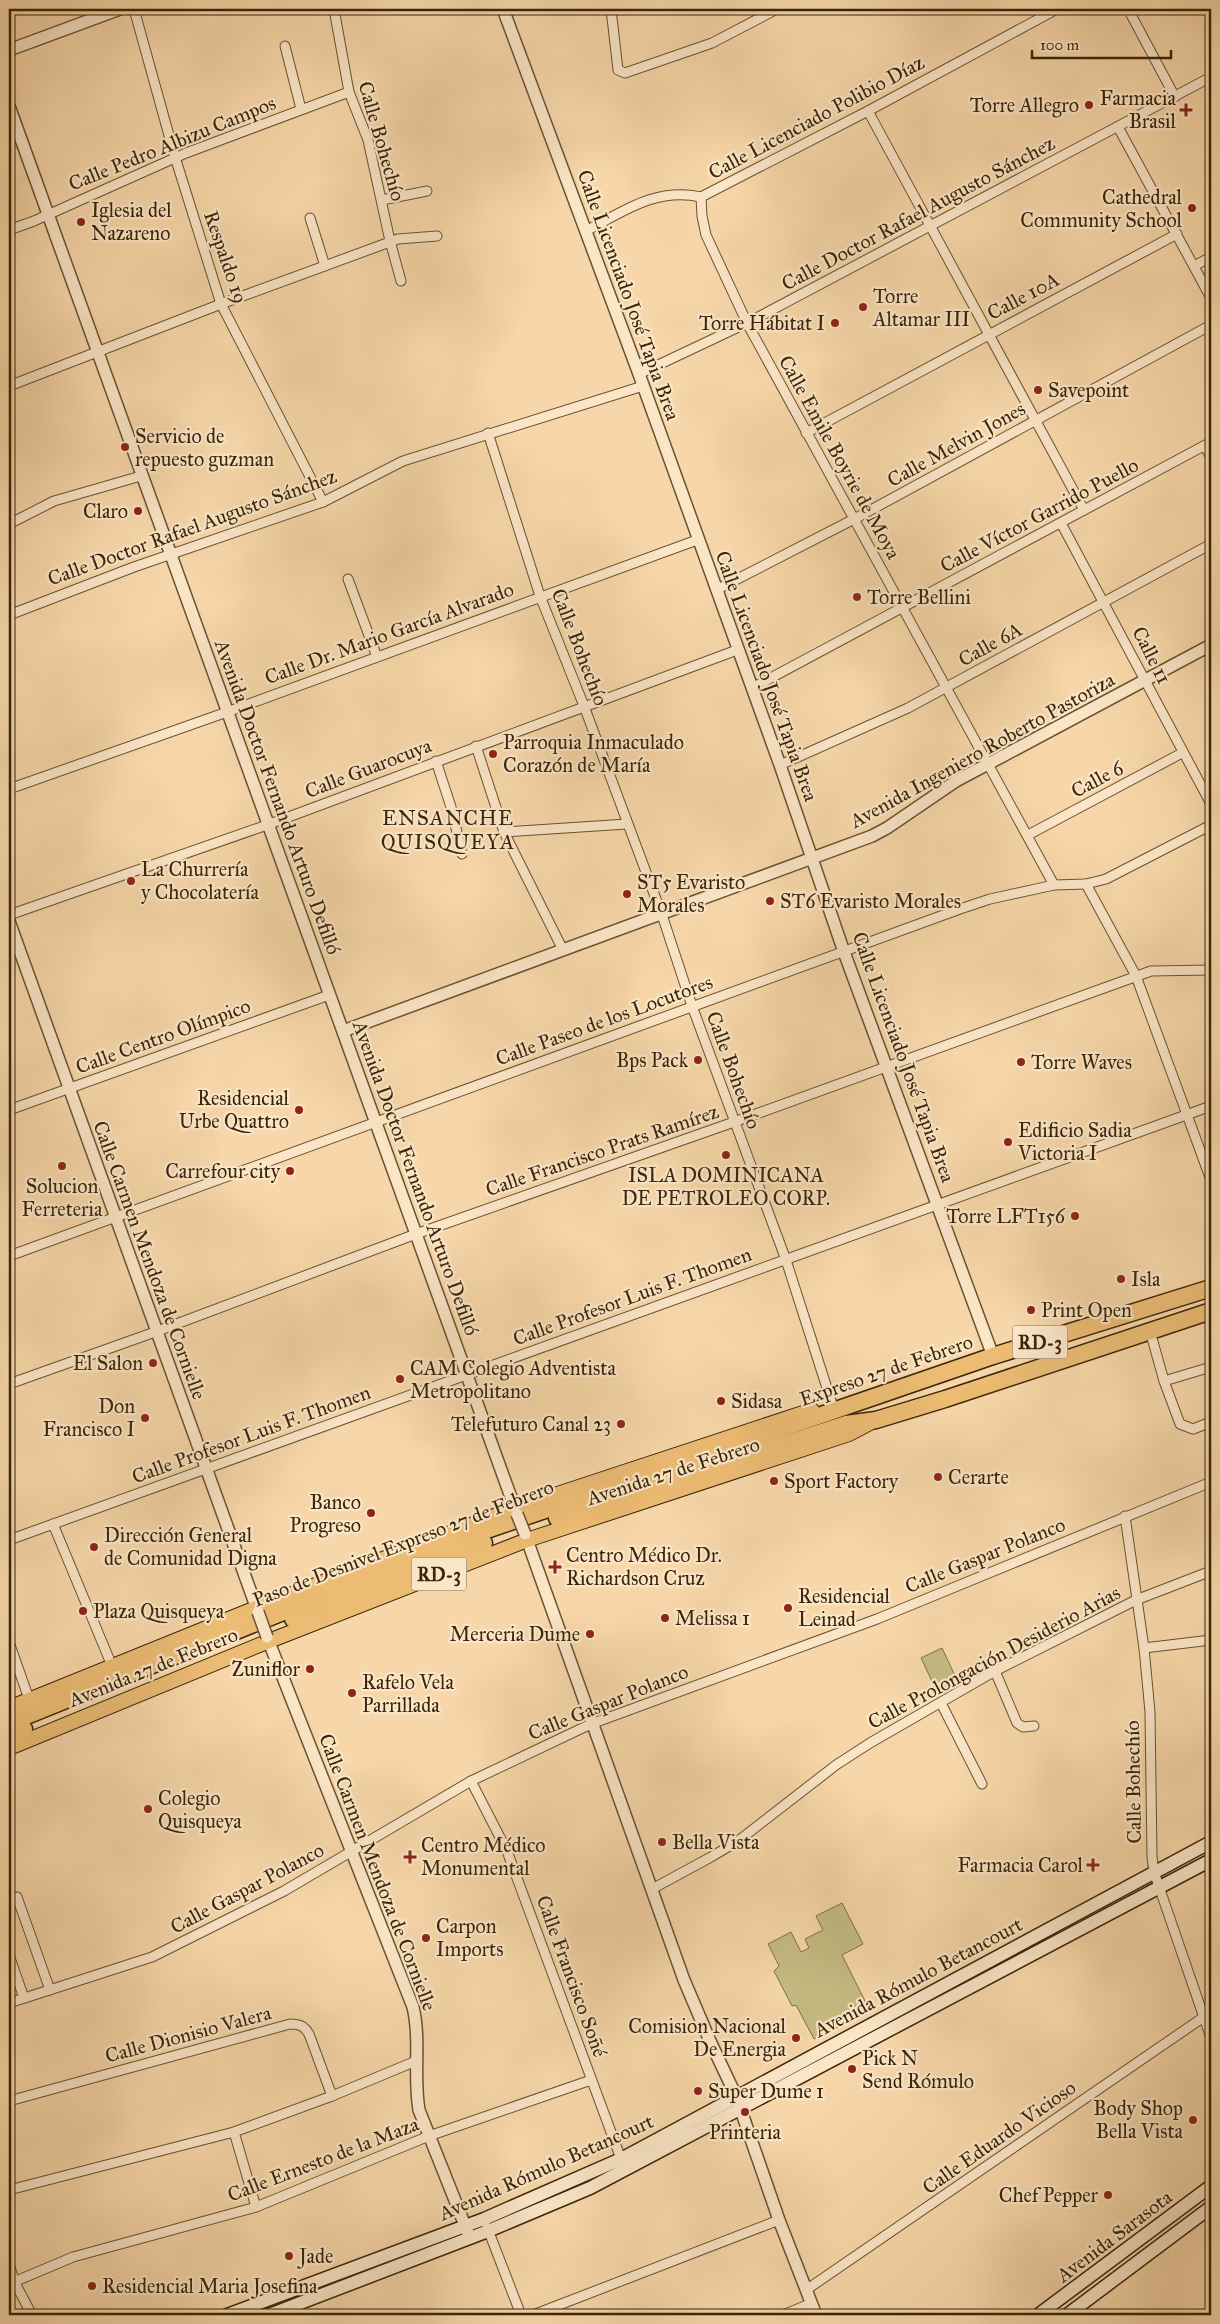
<svg xmlns="http://www.w3.org/2000/svg" width="1220" height="2324" font-family="'IM FELL Great Primer',serif">
	<style>
		.green { fill: #c4bc82; stroke: #7e7044 }
		.lines { fill: none; stroke-linecap: round; stroke-linejoin: round }
		.minor-casing { stroke: #685230; stroke-width: 11 }
		.tertiary-casing { stroke: #685230; stroke-width: 14 }
		.secondary-casing { stroke: #392507; stroke-width: 15 }
		.primary-casing { stroke: #392507; stroke-width: 16 }
		.motorway-casing { stroke: #392507; stroke-width: 19 }
		.minor { stroke: #fae5c7; stroke-width: 9 }
		.tertiary { stroke: #fae5c7; stroke-width: 11 }
		.secondary { stroke: #fae5c7; stroke-width: 12 }
		.primary { stroke: #ecbc74; stroke-width: 14 }
		.motorway { stroke: #ecbc74; stroke-width: 16 }
		.tertiary-bridge-casing { stroke: #685230; stroke-width: 14; stroke-linecap: butt }
		.tertiary-bridge { stroke: #fae5c7; stroke-width: 11 }
		.poi-dot { fill: #8f2418; stroke: #fae5c7; stroke-width: 2 }
		.labels { text-anchor: middle; dominant-baseline: central; stroke-width: 4.5; stroke-linejoin: round; paint-order: stroke }
		.shield { fill: #fae5c7; stroke: #735f41; stroke-width: 1 }
		.shield-label { font-size: 19px; font-weight: bold; fill: #392507 }
		.poi-label { font-size: 20px; fill: #392507; stroke: #fae5c7; text-anchor: start }
		.street-label { font-size: 20px; fill: #392507; stroke: #fae5c7 }
		.neighbourhood-label { font-size: 21px; letter-spacing: 1px; fill: #392507; stroke: #fae5c7 }
	</style>
	<rect width="100%" height="100%" fill="#f7d7a9"/>
	<filter id="stains"><feTurbulence type="fractalNoise" baseFrequency=".004" numOctaves="4"/><feColorMatrix values="0 0 0 0 .2 0 0 0 0 .09 0 0 0 0 .02 0 0 0 .5 -.17"/></filter>
	<radialGradient id="worn" r=".72"><stop offset=".6" stop-color="#630" stop-opacity="0"/><stop offset="1" stop-color="#630" stop-opacity=".3"/></radialGradient>
	<g class="green">
		<polygon points="942,1648 958,1682 937,1692 921,1658"/>
		<polygon points="842,1903 863,1944 842,1955 870,2011 814,2039 796,2005 792,2006 774,1971 779,1966 768,1944 791,1932 801,1952 809,1948 805,1939 823,1930 816,1916"/>
	</g>
	<g class="lines">
		<defs>
			<g id="minor">
				<polyline points="134,9 175,157 221,304 323,502"/>
				<polyline points="334,9 349,92 368,140 390,241 401,281"/>
				<polyline points="611,9 618,70 625,73 712,43 777,9"/>
				<polyline points="1128,9 1175,97"/>
				<polyline points="285,46 301,109"/>
				<polyline points="868,111 1084,510"/>
				<polyline points="1118,127 1211,298"/>
				<polyline points="701,197 702,216 706,235 747,323 1054,885"/>
				<polyline points="382,200 427,191"/>
				<polyline points="310,218 325,266"/>
				<polyline points="9,230 34,221 186,153 349,92"/>
				<path d="M586,231c38,-20 70,-44 115,-34l167,-86 189,-102"/>
				<polyline points="1194,266 1211,257"/>
				<polyline points="639,374 747,323 1211,77"/>
				<polyline points="9,386 221,304 398,239 437,236"/>
				<polyline points="488,433 540,596 584,706 662,915 692,1006 786,1260 834,1410"/>
				<polyline points="806,433 1177,234"/>
				<polyline points="1205,446 1211,458"/>
				<polyline points="1061,523 1211,804"/>
				<polyline points="9,524 54,501 141,476"/>
				<polyline points="348,579 377,657"/>
				<polyline points="716,590 858,517 1211,325"/>
				<polyline points="9,615 134,567 323,502 403,461 643,386"/>
				<polyline points="752,688 1211,442"/>
				<polyline points="476,746 504,832 563,950"/>
				<polyline points="436,761 451,807 462,854"/>
				<polyline points="780,765 908,708 1211,544"/>
				<polyline points="9,789 227,712 697,540"/>
				<polyline points="504,832 627,824"/>
				<polyline points="1028,835 1182,753"/>
				<polyline points="1086,884 1136,976 1211,1180"/>
				<polyline points="9,915 267,825 737,650"/>
				<polyline points="9,1110 329,995"/>
				<polyline points="9,1256 960,909 990,899 1054,885 1086,884 1106,879 1211,825"/>
				<polyline points="1150,1331 1164,1381 1180,1424 1193,1429 1211,1422"/>
				<polyline points="1164,1381 1211,1367"/>
				<polyline points="9,1384 155,1332 416,1234 734,1122 1151,971 1211,970"/>
				<polyline points="1125,1516 1144,1648 1150,1712 1152,1857 1154,1872 1211,2038"/>
				<polyline points="53,1524 112,1666"/>
				<polyline points="9,1540 1211,1106"/>
				<polyline points="9,1642 29,1699"/>
				<polyline points="1144,1648 1211,1640"/>
				<polyline points="995,1671 1017,1723 1023,1727 1034,1726"/>
				<polyline points="941,1703 982,1784"/>
				<polyline points="471,1781 507,1851 621,2159"/>
				<polyline points="652,1889 711,1857 738,1841 836,1765 870,1743 995,1671 1136,1600 1211,1571"/>
				<polyline points="17,1897 50,1990"/>
				<polyline points="9,1955 24,1998"/>
				<polyline points="9,2003 152,1957 284,1891 471,1781 591,1724 877,1619 1211,1482"/>
				<path d="M9,2101l281,-77c10,0 14,2 19,10l23,62"/>
				<polyline points="234,2132 256,2207"/>
				<polyline points="9,2190 234,2132 332,2096 416,2061"/>
				<polyline points="487,2227 521,2315"/>
				<polyline points="9,2263 14,2281 32,2315"/>
				<polyline points="9,2284 73,2257 256,2207 429,2136 591,2080"/>
				<polyline points="806,2290 1211,2012"/>
				<polyline points="533,2315 779,2220"/>
				<polyline points="783,2315 812,2303"/>
			</g>
			<g id="tertiary">
				<polyline points="503,9 639,374 780,765 844,952 993,1356"/>
				<polyline points="9,50 120,9"/>
				<polyline points="9,106 517,1514"/>
				<polyline points="9,921 258,1612"/>
				<polyline points="343,1031 872,836 887,828 956,781 1211,645"/>
				<polyline points="525,1534 684,1980 710,2041 736,2096 779,2220 816,2315"/>
				<path d="M267,1637l146,370c8,34 0,68 6,103l49,123"/>
			</g>
			<g id="secondary">
				<polyline points="227,2315 484,2219 621,2159 1211,1842"/>
				<polyline points="269,2315 488,2231 590,2188 1211,1860"/>
				<polyline points="1038,2315 1211,2186"/>
				<polyline points="1067,2315 1211,2207"/>
			</g>
			<g id="primary">
				<polyline points="9,1708 256,1608 515,1508 812,1410"/>
				<polyline points="9,1748 269,1641 527,1540 849,1434 870,1423"/>
			</g>
			<g id="motorway">
				<polyline points="557,1518 846,1424 876,1420 945,1399 1211,1311"/>
				<polyline points="293,1619 484,1543"/>
				<polyline points="9,1723 478,1533 993,1356 1211,1288"/>
				<polyline points="9,1737 24,1729"/>
			</g>
		</defs>
		<use href="#minor" class="minor-casing"/>
		<use href="#tertiary" class="tertiary-casing"/>
		<use href="#secondary" class="secondary-casing"/>
		<use href="#primary" class="primary-casing"/>
		<use href="#motorway" class="motorway-casing"/>
		<use href="#minor" class="minor"/>
		<use href="#tertiary" class="tertiary"/>
		<use href="#secondary" class="secondary"/>
		<use href="#primary" class="primary"/>
		<use href="#motorway" class="motorway"/>
		<defs>
			<g id="tertiary-bridge">
				<polyline points="517,1514 525,1534"/>
				<polyline points="258,1612 267,1637"/>
			</g>
		</defs>
		<use href="#tertiary-bridge" class="tertiary-bridge-casing"/>
		<use href="#tertiary-bridge" class="tertiary-bridge"/>
	</g>
	<g class="poi-dot">
		<circle cx="1089" cy="105" r="5"/>
		<path d="M1183.5 102.5h5v5h5v5h-5v5h-5v-5h-5v-5h5z"/>
		<circle cx="1192" cy="208" r="5"/>
		<circle cx="81" cy="222" r="5"/>
		<circle cx="863" cy="307" r="5"/>
		<circle cx="835" cy="323" r="5"/>
		<circle cx="1038" cy="390" r="5"/>
		<circle cx="125" cy="447" r="5"/>
		<circle cx="138" cy="511" r="5"/>
		<circle cx="857" cy="597" r="5"/>
		<circle cx="493" cy="754" r="5"/>
		<circle cx="131" cy="881" r="5"/>
		<circle cx="627" cy="894" r="5"/>
		<circle cx="770" cy="901" r="5"/>
		<circle cx="698" cy="1060" r="5"/>
		<circle cx="1021" cy="1062" r="5"/>
		<circle cx="299" cy="1110" r="5"/>
		<circle cx="1008" cy="1142" r="5"/>
		<circle cx="726" cy="1155" r="5"/>
		<circle cx="62" cy="1166" r="5"/>
		<circle cx="290" cy="1171" r="5"/>
		<circle cx="1075" cy="1216" r="5"/>
		<circle cx="1121" cy="1279" r="5"/>
		<circle cx="1031" cy="1310" r="5"/>
		<circle cx="153" cy="1363" r="5"/>
		<circle cx="400" cy="1379" r="5"/>
		<circle cx="721" cy="1401" r="5"/>
		<circle cx="145" cy="1418" r="5"/>
		<circle cx="621" cy="1424" r="5"/>
		<circle cx="938" cy="1477" r="5"/>
		<circle cx="774" cy="1481" r="5"/>
		<circle cx="371" cy="1513" r="5"/>
		<circle cx="94" cy="1547" r="5"/>
		<path d="M552.5 1559.5h5v5h5v5h-5v5h-5v-5h-5v-5h5z"/>
		<circle cx="788" cy="1608" r="5"/>
		<circle cx="83" cy="1611" r="5"/>
		<circle cx="665" cy="1618" r="5"/>
		<circle cx="590" cy="1634" r="5"/>
		<circle cx="310" cy="1669" r="5"/>
		<circle cx="352" cy="1693" r="5"/>
		<circle cx="148" cy="1809" r="5"/>
		<circle cx="662" cy="1842" r="5"/>
		<path d="M407.5 1849.5h5v5h5v5h-5v5h-5v-5h-5v-5h5z"/>
		<path d="M1090.5 1857.5h5v5h5v5h-5v5h-5v-5h-5v-5h5z"/>
		<circle cx="426" cy="1938" r="5"/>
		<circle cx="796" cy="2038" r="5"/>
		<circle cx="852" cy="2069" r="5"/>
		<circle cx="698" cy="2091" r="5"/>
		<circle cx="745" cy="2112" r="5"/>
		<circle cx="1193" cy="2120" r="5"/>
		<circle cx="1108" cy="2195" r="5"/>
		<circle cx="289" cy="2256" r="5"/>
		<circle cx="92" cy="2286" r="5"/>
	</g>
	<g class="labels">
		<g class="shield">
			<rect x="1012.5" y="1325.5" width="55" height="33" rx="4"/>
			<rect x="411.5" y="1557.5" width="55" height="33" rx="4"/>
		</g>
		<g class="shield-label">
			<text x="1040" y="1342">RD-3</text>
			<text x="439" y="1574">RD-3</text>
		</g>
		<g class="poi-label">
			<text x="1176" y="98" text-anchor="end">Farmacia<tspan x="1176" dy="23">Brasil</tspan></text>
			<text x="1079" y="105" text-anchor="end">Torre Allegro</text>
			<text x="1182" y="197" text-anchor="end">Cathedral<tspan x="1182" dy="23">Community School</tspan></text>
			<text x="91" y="210">Iglesia del<tspan x="91" dy="23">Nazareno</tspan></text>
			<text x="873" y="296">Torre<tspan x="873" dy="23">Altamar III</tspan></text>
			<text x="825" y="323" text-anchor="end">Torre Hábitat I</text>
			<text x="1048" y="390">Savepoint</text>
			<text x="135" y="436">Servicio de<tspan x="135" dy="23">repuesto guzman</tspan></text>
			<text x="128" y="511" text-anchor="end">Claro</text>
			<text x="867" y="597">Torre Bellini</text>
			<text x="503" y="742">Parroquia Inmaculado<tspan x="503" dy="23">Corazón de María</tspan></text>
			<text x="141" y="869">La Churrería<tspan x="141" dy="23">y Chocolatería</tspan></text>
			<text x="637" y="882">ST5 Evaristo<tspan x="637" dy="23">Morales</tspan></text>
			<text x="780" y="901">ST6 Evaristo Morales</text>
			<text x="688" y="1060" text-anchor="end">Bps Pack</text>
			<text x="1031" y="1062">Torre Waves</text>
			<text x="289" y="1098" text-anchor="end">Residencial<tspan x="289" dy="23">Urbe Quattro</tspan></text>
			<text x="1018" y="1130">Edificio Sadia<tspan x="1018" dy="23">Victoria I</tspan></text>
			<text x="280" y="1171" text-anchor="end">Carrefour city</text>
			<text x="726" y="1175" text-anchor="middle">ISLA DOMINICANA<tspan x="726" dy="23">DE PETROLEO CORP.</tspan></text>
			<text x="62" y="1186" text-anchor="middle">Solucion<tspan x="62" dy="23">Ferreteria</tspan></text>
			<text x="1065" y="1216" text-anchor="end">Torre LFT156</text>
			<text x="1131" y="1279">Isla</text>
			<text x="1041" y="1310">Print Open</text>
			<text x="143" y="1363" text-anchor="end">El Salon</text>
			<text x="410" y="1368">CAM Colegio Adventista<tspan x="410" dy="23">Metropolitano</tspan></text>
			<text x="731" y="1401">Sidasa</text>
			<text x="135" y="1406" text-anchor="end">Don<tspan x="135" dy="23">Francisco I</tspan></text>
			<text x="611" y="1424" text-anchor="end">Telefuturo Canal 23</text>
			<text x="948" y="1477">Cerarte</text>
			<text x="784" y="1481">Sport Factory</text>
			<text x="361" y="1502" text-anchor="end">Banco<tspan x="361" dy="23">Progreso</tspan></text>
			<text x="104" y="1535">Dirección General<tspan x="104" dy="23">de Comunidad Digna</tspan></text>
			<text x="566" y="1555">Centro Médico Dr.<tspan x="566" dy="23">Richardson Cruz</tspan></text>
			<text x="798" y="1596">Residencial<tspan x="798" dy="23">Leinad</tspan></text>
			<text x="93" y="1611">Plaza Quisqueya</text>
			<text x="675" y="1618">Melissa 1</text>
			<text x="580" y="1634" text-anchor="end">Merceria Dume</text>
			<text x="300" y="1669" text-anchor="end">Zuniflor</text>
			<text x="362" y="1682">Rafelo Vela<tspan x="362" dy="23">Parrillada</tspan></text>
			<text x="158" y="1798">Colegio<tspan x="158" dy="23">Quisqueya</tspan></text>
			<text x="672" y="1842">Bella Vista</text>
			<text x="421" y="1845">Centro Médico<tspan x="421" dy="23">Monumental</tspan></text>
			<text x="1083" y="1865" text-anchor="end">Farmacia Carol</text>
			<text x="436" y="1926">Carpon<tspan x="436" dy="23">Imports</tspan></text>
			<text x="786" y="2026" text-anchor="end">Comision Nacional<tspan x="786" dy="23">De Energia</tspan></text>
			<text x="862" y="2058">Pick N<tspan x="862" dy="23">Send Rómulo</tspan></text>
			<text x="708" y="2091">Super Dume 1</text>
			<text x="1183" y="2108" text-anchor="end">Body Shop<tspan x="1183" dy="23">Bella Vista</tspan></text>
			<text x="745" y="2132" text-anchor="middle">Printeria</text>
			<text x="1098" y="2195" text-anchor="end">Chef Pepper</text>
			<text x="299" y="2256">Jade</text>
			<text x="102" y="2286">Residencial Maria Josefina</text>
		</g>
		<g class="street-label">
			<text transform="translate(816 117) rotate(-28)">Calle Licenciado Polibio Díaz</text>
			<text transform="translate(382 141) rotate(74)">Calle Bohechío</text>
			<text transform="translate(172 143) rotate(-22)">Calle Pedro Albizu Campos</text>
			<text transform="translate(918 213) rotate(-28)">Calle Doctor Rafael Augusto Sánchez</text>
			<text transform="translate(226 257) rotate(71)">Respaldo 19</text>
			<text transform="translate(629 295) rotate(70)">Calle Licenciado José Tapia Brea</text>
			<text transform="translate(1023 296) rotate(-28)">Calle 10A</text>
			<text transform="translate(956 444) rotate(-29)">Calle Melvin Jones</text>
			<text transform="translate(840 457) rotate(61)">Calle Emile Boyrie de Moya</text>
			<text transform="translate(1039 515) rotate(-28)">Calle Víctor Garrido Puello</text>
			<text transform="translate(192 527) rotate(-20)">Calle Doctor Rafael Augusto Sánchez</text>
			<text transform="translate(389 633) rotate(-20)">Calle Dr. Mario García Alvarado</text>
			<text transform="translate(990 644) rotate(-29)">Calle 6A</text>
			<text transform="translate(580 647) rotate(69)">Calle Bohechío</text>
			<text transform="translate(1152 655) rotate(63)">Calle 11</text>
			<text transform="translate(767 676) rotate(70)">Calle Licenciado José Tapia Brea</text>
			<text transform="translate(982 750) rotate(-29)">Avenida Ingeniero Roberto Pastoriza</text>
			<text transform="translate(368 768) rotate(-21)">Calle Guarocuya</text>
			<text transform="translate(1097 779) rotate(-28)">Calle 6</text>
			<text transform="translate(278 797) rotate(70)">Avenida Doctor Fernando Arturo Defilló</text>
			<text transform="translate(604 1020) rotate(-20)">Calle Paseo de los Locutores</text>
			<text transform="translate(163 1036) rotate(-20)">Calle Centro Olímpico</text>
			<text transform="translate(904 1057) rotate(70)">Calle Licenciado José Tapia Brea</text>
			<text transform="translate(734 1070) rotate(70)">Calle Bohechío</text>
			<text transform="translate(602 1150) rotate(-19)">Calle Francisco Prats Ramírez</text>
			<text transform="translate(416 1178) rotate(70)">Avenida Doctor Fernando Arturo Defilló</text>
			<text transform="translate(150 1260) rotate(70)">Calle Carmen Mendoza de Cornielle</text>
			<text transform="translate(632 1296) rotate(-20)">Calle Profesor Luis F. Thomen</text>
			<text transform="translate(886 1370) rotate(-19)">Expreso 27 de Febrero</text>
			<text transform="translate(251 1434) rotate(-20)">Calle Profesor Luis F. Thomen</text>
			<text transform="translate(673 1471) rotate(-18)">Avenida 27 de Febrero</text>
			<text transform="translate(403 1543) rotate(-21)">Paso de Desnivel Expreso 27 de Febrero</text>
			<text transform="translate(985 1555) rotate(-22)">Calle Gaspar Polanco</text>
			<text transform="translate(994 1657) rotate(-28)">Calle Prolongación Desiderio Arias</text>
			<text transform="translate(153 1667) rotate(-22)">Avenida 27 de Febrero</text>
			<text transform="translate(608 1702) rotate(-22)">Calle Gaspar Polanco</text>
			<text transform="translate(1133 1782) rotate(-91)">Calle Bohechío</text>
			<text transform="translate(378 1872) rotate(69)">Calle Carmen Mendoza de Cornielle</text>
			<text transform="translate(247 1888) rotate(-28)">Calle Gaspar Polanco</text>
			<text transform="translate(572 1976) rotate(70)">Calle Francisco Soñé</text>
			<text transform="translate(918 1977) rotate(-28)">Avenida Rómulo Betancourt</text>
			<text transform="translate(188 2034) rotate(-15)">Calle Dionisio Valera</text>
			<text transform="translate(999 2137) rotate(-35)">Calle Eduardo Vicioso</text>
			<text transform="translate(323 2159) rotate(-21)">Calle Ernesto de la Maza</text>
			<text transform="translate(546 2167) rotate(-24)">Avenida Rómulo Betancourt</text>
			<text transform="translate(1114 2236) rotate(-37)">Avenida Sarasota</text>
		</g>
		<g class="neighbourhood-label">
			<text x="448" y="818">ENSANCHE<tspan x="448" dy="24">QUISQUEYA</tspan></text>
		</g>
	</g>
	<rect width="1220" height="2324" fill="none" stroke="#f7d7a9" stroke-width="30"/>
	<rect x="10" y="10" width="1200" height="2304" fill="none" stroke="#392507" stroke-width="2.5"/>
	<rect x="15" y="15" width="1190" height="2294" fill="none" stroke="#392507"/>
	<path d="M1032 50v8h139v-8" fill="none" stroke="#392507" stroke-width="2.5"/>
	<text x="1040" y="50" font-size="15" fill="#392507" stroke="#fae5c7" stroke-width="4" paint-order="stroke">100 m</text>
	<rect width="100%" height="100%" filter="url(#stains)"/>
	<rect width="100%" height="100%" fill="url(#worn)"/>
</svg>
